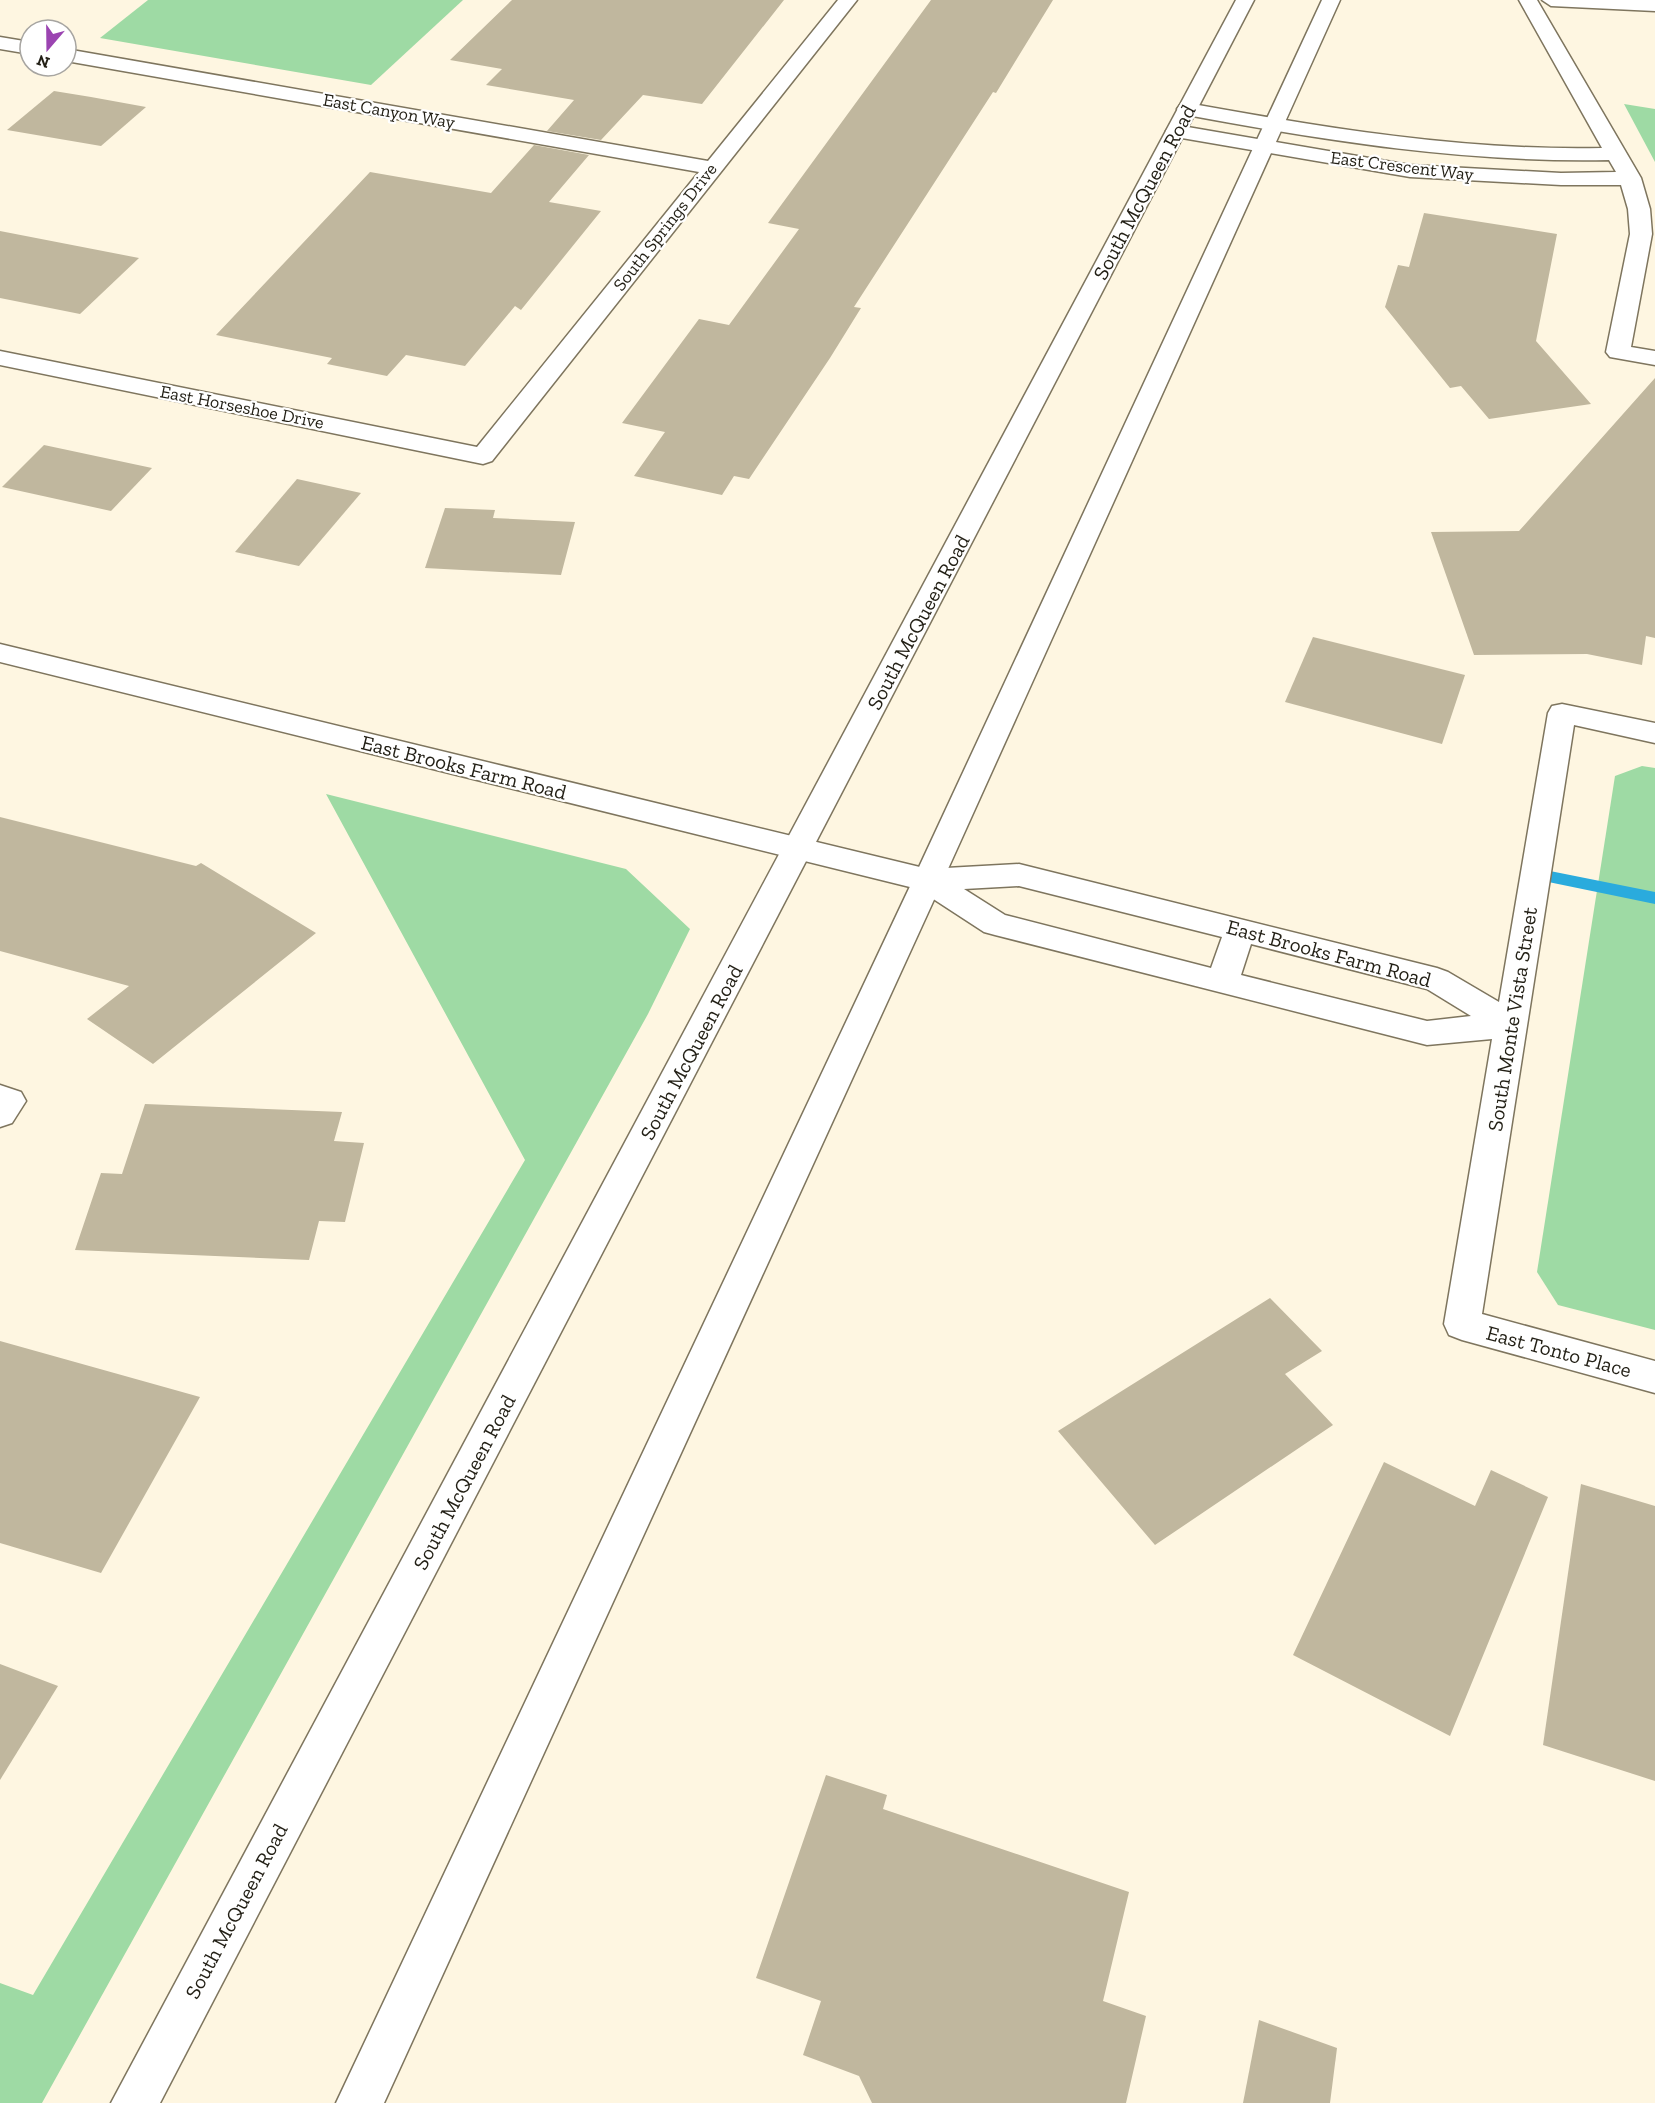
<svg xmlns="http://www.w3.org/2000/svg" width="1655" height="2103" font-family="'Zilla Slab',serif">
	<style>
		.green { fill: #9edaa4 }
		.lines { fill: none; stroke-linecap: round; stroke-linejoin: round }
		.stream { fill: #2aabdd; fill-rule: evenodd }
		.building { fill: #c0b79e }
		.minor-casing { stroke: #7e755e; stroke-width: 3 }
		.secondary-casing { stroke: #7e755e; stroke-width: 3 }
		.minor { fill: #fff; fill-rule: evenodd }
		.secondary { fill: #fff; fill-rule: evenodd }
		.labels { text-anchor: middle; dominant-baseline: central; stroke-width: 4.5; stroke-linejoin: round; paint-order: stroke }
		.far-street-label { font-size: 18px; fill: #221f15; stroke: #fff }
		.street-label { font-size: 21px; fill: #221f15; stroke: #fff }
	</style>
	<rect width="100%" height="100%" fill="#fef6e1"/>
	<g class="green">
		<polygon points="148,0 463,0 371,85 100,38"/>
		<polygon points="1624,104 1655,109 1655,162"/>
		<polygon points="1642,766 1655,768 1655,1330 1558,1305 1537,1272 1615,776"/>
		<polygon points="326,794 626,869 690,929 648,1014 42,2103 0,2103 0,1983 33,1995 525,1160"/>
	</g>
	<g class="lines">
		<polygon class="stream" points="1535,868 1655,892 1655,904 1529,878 1527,874"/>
	</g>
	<g class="building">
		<polygon points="512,0 784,0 702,104 643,95 601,140 547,131 574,100 486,85 502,69 450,60"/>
		<polygon points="931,0 1053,0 996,93 993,92 854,307 861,308 830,358 749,479 734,476 722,495 634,476 665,432 622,423 699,319 729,325 799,229 768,223"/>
		<polygon points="54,91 91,97 146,107 101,146 7,130"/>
		<polygon points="534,145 589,155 549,202 601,211 521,310 515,306 465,366 406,355 387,376 327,364 332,358 216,335 370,172 491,193"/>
		<polygon points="1424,213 1557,234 1536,341 1591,404 1489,419 1461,386 1450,388 1385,307 1398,265 1409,267"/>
		<polygon points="0,231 139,258 80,314 0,298"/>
		<polygon points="1655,378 1655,638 1646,636 1642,665 1587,654 1474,655 1431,532 1519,531"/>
		<polygon points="44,445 152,468 111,511 2,487"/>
		<polygon points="297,479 361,493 299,566 235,552"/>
		<polygon points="445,508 495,510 493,518 575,522 561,575 425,568"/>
		<polygon points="1313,637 1465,675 1442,744 1285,702"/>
		<polygon points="0,817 196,866 201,863 316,933 153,1064 87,1019 129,986 0,951"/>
		<polygon points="145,1104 342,1112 334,1141 364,1143 345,1222 319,1221 309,1260 75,1250 101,1173 122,1174"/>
		<polygon points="1270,1298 1322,1351 1285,1374 1333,1425 1155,1545 1058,1431"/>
		<polygon points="0,1341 200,1397 101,1573 0,1543"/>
		<polygon points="1384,1462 1475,1506 1491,1470 1548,1497 1450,1736 1293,1655"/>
		<polygon points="1581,1484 1655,1506 1655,1781 1543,1745"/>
		<polygon points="0,1664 58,1686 0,1780"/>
		<polygon points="826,1775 887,1795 883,1809 1129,1892 1103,2001 1146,2016 1126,2103 872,2103 859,2076 803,2055 821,2001 756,1978"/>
		<polygon points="1259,2020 1337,2048 1330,2103 1243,2103"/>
	</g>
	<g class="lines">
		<defs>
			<g id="minor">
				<polygon points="838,0 857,0 492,461 483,464 0,365 0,351 477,447 699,172 66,61 66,49 708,161"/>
				<path d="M1519,0h18l104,178 9,31 2,25 -21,113 24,4v14l-45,-8 -4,-5 24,-118 -2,-25 -7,-24h-60l-151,-8 -234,-40 -7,-2 -3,-4 3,-4 7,-2 234,40 151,8 55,-1 -7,-12c-143,3 -282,-19 -422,-45l-7,-2 -3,-4 3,-4 7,-2c138,25 275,48 415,45z"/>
				<polygon points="1542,0 1655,0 1655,11 1551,6"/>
				<polygon points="0,37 30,42 30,54 0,49"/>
				<path d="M0,644l928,225 91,-5 418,104 11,4 51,30 49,-289 4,-7 10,-2 93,19v20l-81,-18 -92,589 173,47v32l-193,-53 -13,-5 -5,-11 48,-285 -65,6 -432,-110 -11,-3 -66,-43 -918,-227zM1019,886l203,51 -11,31 -206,-53 -41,-26zM1251,944l176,45 44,27 -44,5 -186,-46z"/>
				<polygon points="0,1085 21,1092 26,1101 12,1123 0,1127"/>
			</g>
			<g id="secondary">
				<polygon points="1236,0 1254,0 160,2103 111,2103"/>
				<polygon points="1322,0 1340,0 943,880 384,2103 336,2103 913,880"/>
			</g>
		</defs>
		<use href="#minor" class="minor-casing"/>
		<use href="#secondary" class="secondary-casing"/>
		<use href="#minor" class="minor"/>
		<use href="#secondary" class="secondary"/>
	</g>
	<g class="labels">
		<g class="far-street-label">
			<text transform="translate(389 111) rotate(10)">East Canyon Way</text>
			<text transform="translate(1402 166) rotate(7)">East Crescent Way</text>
			<text transform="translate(665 227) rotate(-52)">South Springs Drive</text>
			<text transform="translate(242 407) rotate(11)">East Horseshoe Drive</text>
		</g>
		<g class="street-label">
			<text transform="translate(1144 192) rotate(-62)">South McQueen Road</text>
			<text transform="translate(918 622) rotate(-62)">South McQueen Road</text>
			<text transform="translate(464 767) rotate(14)">East Brooks Farm Road</text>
			<text transform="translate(1329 953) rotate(15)">East Brooks Farm Road</text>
			<text transform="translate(1512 1019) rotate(-81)">South Monte Vista Street</text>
			<text transform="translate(691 1052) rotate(-62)">South McQueen Road</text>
			<text transform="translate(1559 1351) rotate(15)">East Tonto Place</text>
			<text transform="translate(464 1482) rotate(-62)">South McQueen Road</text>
			<text transform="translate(236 1911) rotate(-62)">South McQueen Road</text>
		</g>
	</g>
	<g transform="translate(48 48) rotate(200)"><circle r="28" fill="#ffffff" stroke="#a7a5a1" stroke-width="1.5"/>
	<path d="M0-4.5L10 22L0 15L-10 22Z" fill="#9b44b1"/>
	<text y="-9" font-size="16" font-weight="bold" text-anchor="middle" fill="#221f15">N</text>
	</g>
</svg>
